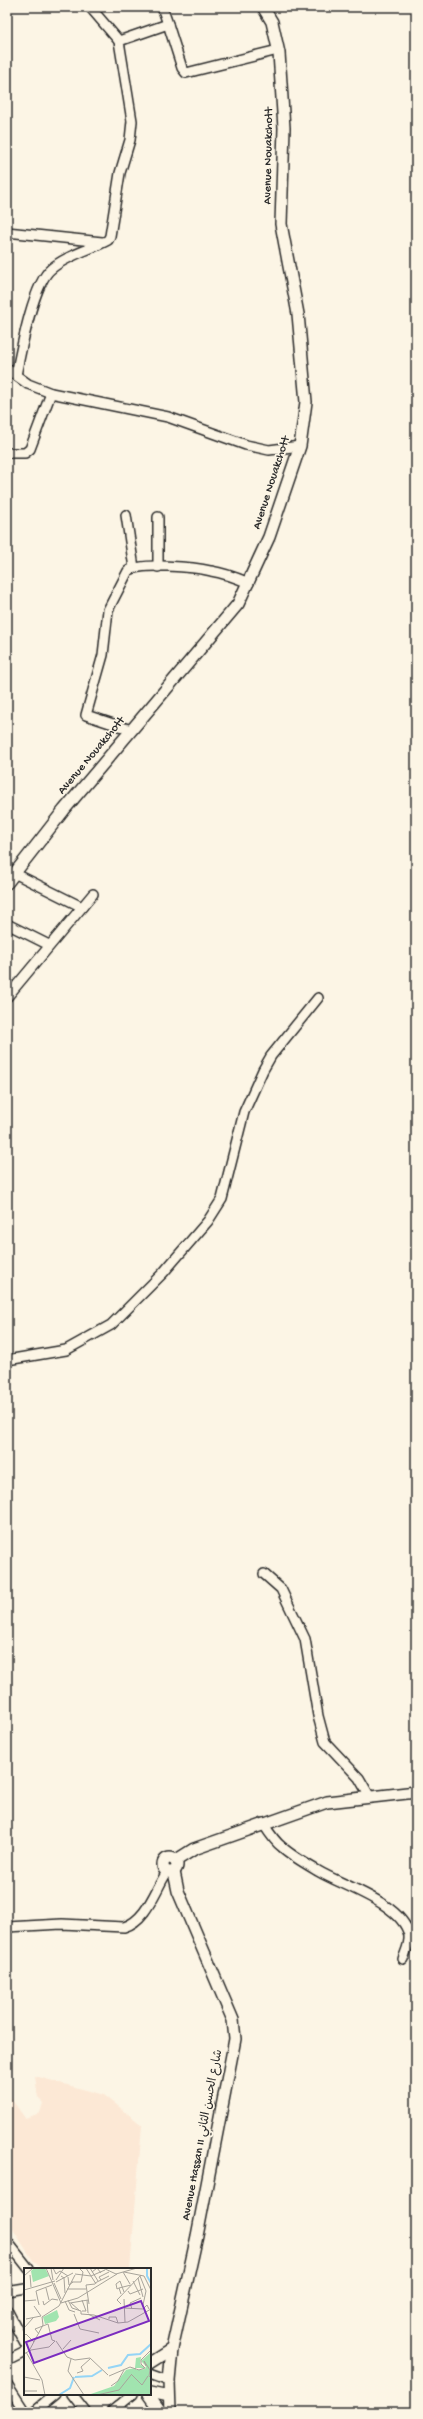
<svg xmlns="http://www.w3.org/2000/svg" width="423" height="2419" font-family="'Gochi Hand','Playpen Sans Arabic',sans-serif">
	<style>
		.built { fill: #fce8d5 }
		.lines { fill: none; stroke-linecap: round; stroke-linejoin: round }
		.minor-casing { stroke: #2b2b2b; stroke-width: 12 }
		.tertiary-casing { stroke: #2b2b2b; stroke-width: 14 }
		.minor { stroke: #fcf5e5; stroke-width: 9 }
		.tertiary { stroke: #fcf5e5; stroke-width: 11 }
		.labels { text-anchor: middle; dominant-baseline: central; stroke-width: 3.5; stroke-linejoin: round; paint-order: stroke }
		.street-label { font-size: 12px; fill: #2b2b2b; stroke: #fcf5e5 }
		.inset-river { fill: none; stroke: #95d5f6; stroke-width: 2 }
		.inset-road { fill: none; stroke: #a8a49b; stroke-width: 1 }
		.view { fill: #7b2cbf; fill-opacity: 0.15; stroke: #7b2cbf; stroke-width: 2 }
		.inset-edge { fill: none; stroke: #2b2b2b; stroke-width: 2 }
	</style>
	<rect width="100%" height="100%" fill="#fcf5e5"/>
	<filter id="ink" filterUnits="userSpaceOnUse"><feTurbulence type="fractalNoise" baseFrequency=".025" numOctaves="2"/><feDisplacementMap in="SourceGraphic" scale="8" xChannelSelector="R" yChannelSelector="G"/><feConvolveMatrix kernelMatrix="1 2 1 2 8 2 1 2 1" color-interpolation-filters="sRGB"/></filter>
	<g filter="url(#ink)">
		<polygon class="built" points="35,2076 104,2095 142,2125 130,2269 43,2269 34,2262 7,2220 7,2093 25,2118 40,2113 43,2103 38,2098"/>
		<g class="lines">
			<defs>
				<g id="minor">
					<polyline points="90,7 119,41"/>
					<polyline points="168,24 182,68 186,73 278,50"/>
					<polyline points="7,232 102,242"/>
					<polyline points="7,369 28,384 51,393 168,417 246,445 269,450 300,446"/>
					<path d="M16,375c5,-25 17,-91 35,-106 16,-14 39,-19 57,-29l2,-4 10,-63 10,-33 2,-19 -13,-80 49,-17 -6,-17"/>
					<polyline points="7,453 25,453 30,449 51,393"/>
					<polyline points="126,515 134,568"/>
					<polyline points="158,517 158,567"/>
					<path d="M131,730l-45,-15 17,-60 5,-45 20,-39c12,-9 67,-4 83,0 13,2 26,7 38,12"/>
					<polyline points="14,873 82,907"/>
					<polyline points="7,924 49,945"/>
					<polyline points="7,997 93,894"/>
					<polyline points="7,1360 66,1350 111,1325 163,1273 208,1221 222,1199 244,1112 263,1070 271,1056 318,998"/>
					<polyline points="264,1574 281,1589 305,1639 318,1716 325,1742 359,1778 370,1797"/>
					<path d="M263,1823c5,8 11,18 19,24 10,9 24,17 36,24 25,15 84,32 91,64 1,9 -3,16 -6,24"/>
					<path d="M7,1927l55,-3 62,3c23,-7 31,-37 43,-55"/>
					<polyline points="7,2241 29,2269"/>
					<polyline points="7,2291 25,2288"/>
					<polyline points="7,2310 25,2344"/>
					<polyline points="7,2361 25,2352"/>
					<polyline points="150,2374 169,2381"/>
					<polyline points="7,2384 25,2412"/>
					<polyline points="150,2392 169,2396"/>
					<polyline points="72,2394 86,2412"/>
					<polyline points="33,2412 55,2394"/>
					<polyline points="111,2412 133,2394"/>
				</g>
				<g id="tertiary">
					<polyline points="7,883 64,810 238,604 269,537 300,446 306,402 298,314 281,224 284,128 279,53 272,22 263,7"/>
					<circle cx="170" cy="1865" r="7"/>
					<polyline points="175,1861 194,1849 327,1802 416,1792"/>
					<polyline points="150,2363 172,2349"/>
					<polyline points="148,2394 161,2412"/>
					<polyline points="170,2412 169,2381 172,2349 197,2236 235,2039 233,2020 178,1891 174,1872"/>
				</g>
			</defs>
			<use href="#minor" class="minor-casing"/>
			<use href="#tertiary" class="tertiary-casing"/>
			<use href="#minor" class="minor"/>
			<use href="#tertiary" class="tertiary"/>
		</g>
	</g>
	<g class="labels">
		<g class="street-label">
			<text transform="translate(269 156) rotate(-89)">Avenue Nouakchott</text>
			<text transform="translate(272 483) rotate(-72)">Avenue Nouakchott</text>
			<text transform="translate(92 756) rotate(-50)">Avenue Nouakchott</text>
			<text transform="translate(203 2135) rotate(-79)">Avenue Hassan II شارع الحسن الثاني</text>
		</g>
	</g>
	<g transform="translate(24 2268)">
		<rect width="127" height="127" fill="#fcf5e5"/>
		<path d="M10,0h11l4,8 -16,6 -2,-11zM33,42l2,7 -3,4 -11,3 -2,-7zM127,84v43h-63l26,-9 12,-16h-1l10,-2 1,-10 5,-1 -1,7 5,4h-9v2l9,-1 1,-3 -5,-5z" fill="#a1e4af"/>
		<path class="inset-river" d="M123,0v8l4,7M84,100l13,-3 7,-10 12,-1 11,-10M51,109l17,-1 10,-6M35,127l11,-7 4,-11"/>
		<path class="inset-road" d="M22,0l15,35M27,0l2,12M29,0l3,6 4,-3 8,5M62,0l10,16M66,0l8,13M79,0l13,6 21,-6M68,4l5,-4 4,5M99,4l7,12M100,4l20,4 7,14M51,6l16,2 14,-6M6,7l1,12M0,8l9,-8M37,8l3,2 1,15M116,8l6,15 -3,14M44,9l1,8 4,-3M114,10l5,19M32,12l8,-12M77,12l-2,-3 10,-5M109,13l7,14M32,14l17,-9M47,14h10l2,-10 -4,-4M30,15l7,16M71,15l14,-7M22,20l3,12M95,20l-2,1 -1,-5 4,-3 4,11M43,21h19M0,22l31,-9M104,23l2,3 13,-5M97,26l-2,-6 12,-3M100,31l1,23M44,32l4,8 9,3v3l13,1 24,8 10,-1 23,-13M63,32l1,13M0,33l12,-1M19,33l1,4 8,-6 6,1M41,33l4,9 6,2M37,35l17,-5 39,-24M46,35l18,-3M47,35l9,8M65,36l-3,-19 9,-1M97,36l-4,-4 24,-25M15,37l-3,-14 16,-6M10,38l7,10M100,40l19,1 4,-4 2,4M108,41l-2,-6 11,-5M58,43h4l-4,-11M50,46l6,15 19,4M64,46l12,6M18,49l17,-11 16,-31M2,51l15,-3M85,51v-2h7l2,6M0,60l9,-10M15,66l-4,-5 13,-5 4,16 3,1M0,68l2,-2 8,8M32,73l11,16 8,3 15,-2 18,17M39,81l8,-9M5,83l14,-26 -1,-8M2,84l16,28 3,15M0,86l7,-4 18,-3 6,-6M47,91l-3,12 16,24M122,98l-2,-5 6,9 -1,6 2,2M53,105l6,-2 -2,-4 9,-8M107,106l11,11 6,-9M85,108l21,-9 9,3 6,-2 -4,-4v-4l10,-10M0,109l16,3M87,118l7,-5 6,-11M0,123h13M73,127l22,-5 12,-15"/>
		<path class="view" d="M117,33l8,20 -115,42 -8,-21z"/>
		<rect width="127" height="127" class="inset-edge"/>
	</g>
	<rect width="423" height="2419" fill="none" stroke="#fcf5e5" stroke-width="24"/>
	<rect x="12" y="12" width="399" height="2395" fill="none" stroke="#2b2b2b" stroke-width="1.5" filter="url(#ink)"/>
</svg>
